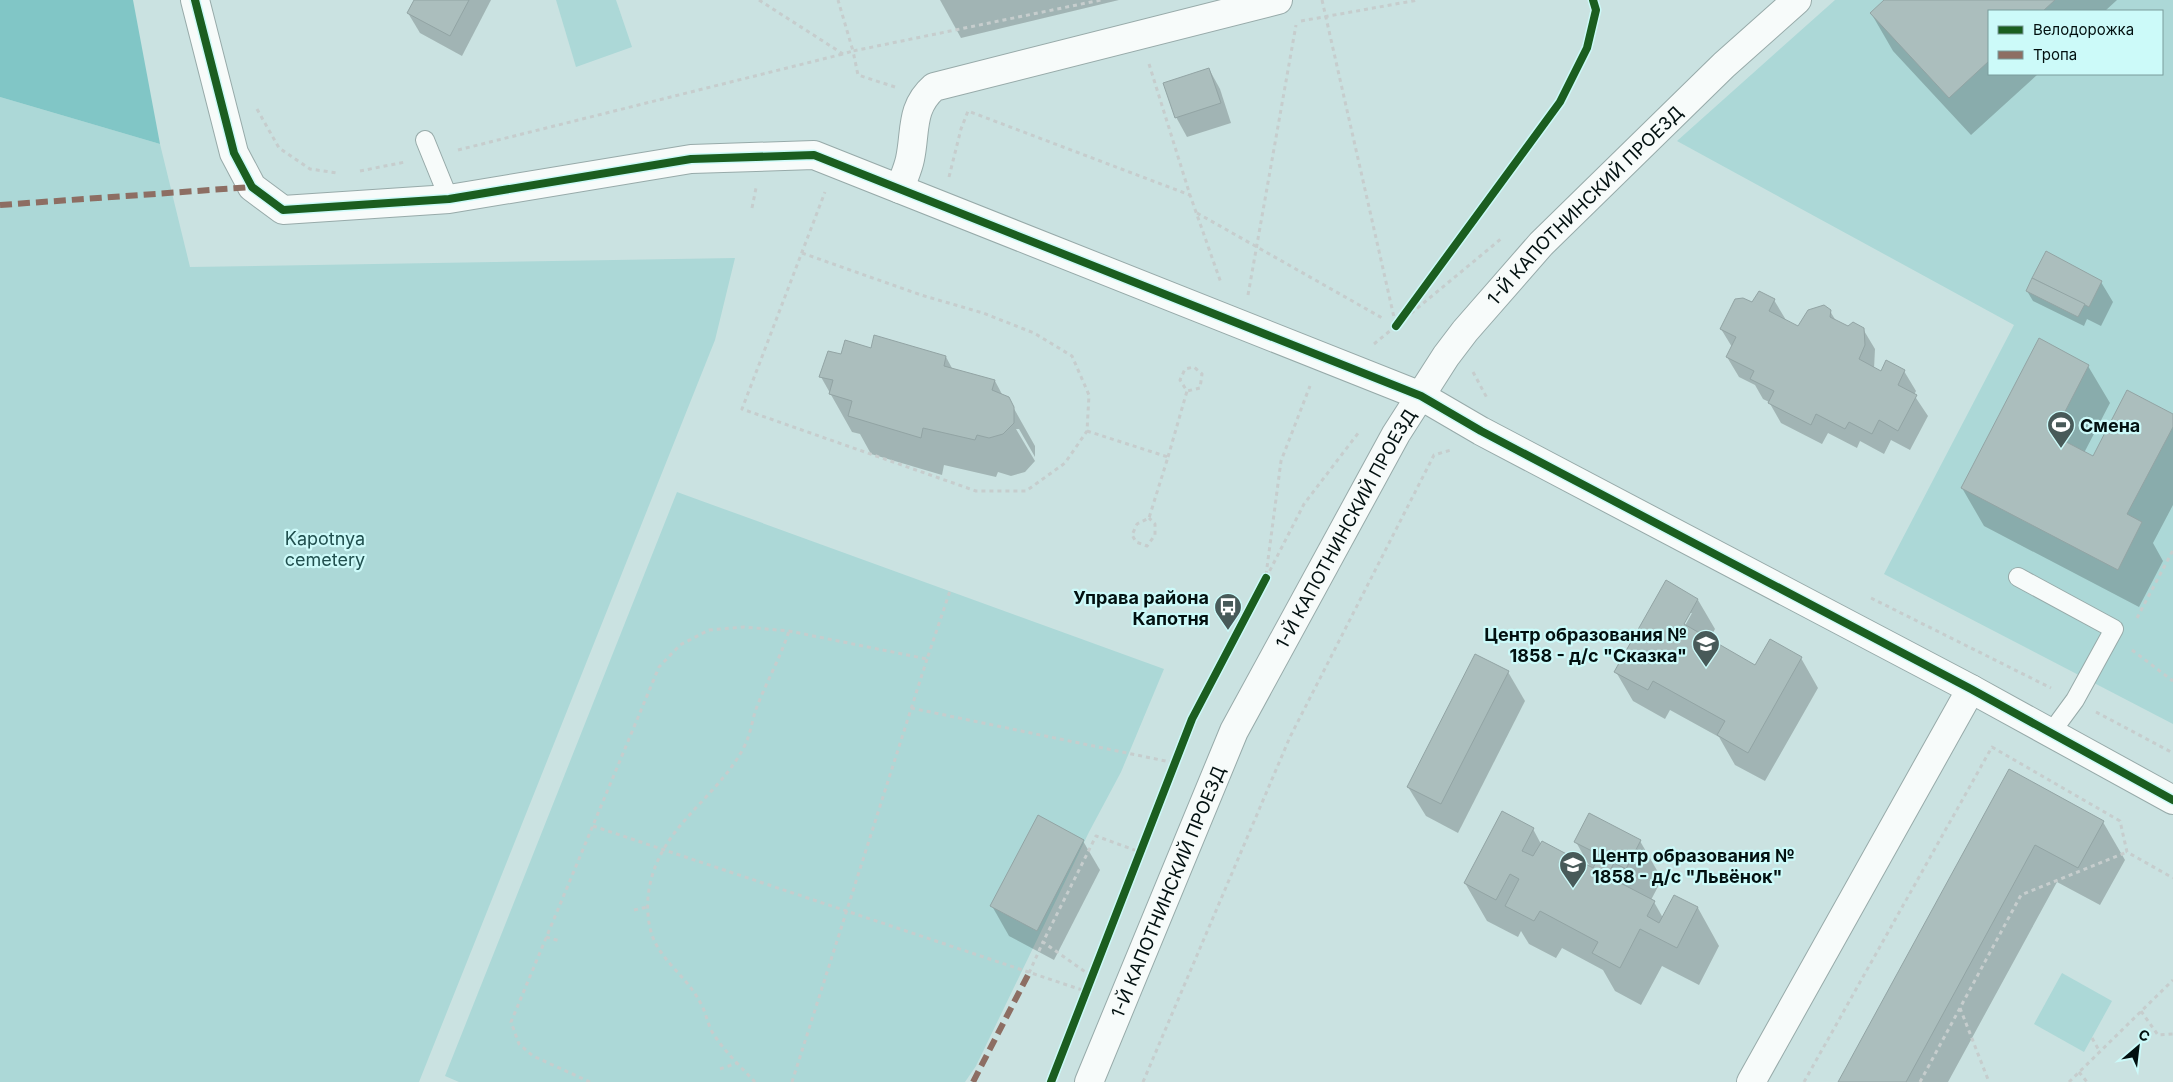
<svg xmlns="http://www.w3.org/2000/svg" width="2173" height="1082" font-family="Inter,sans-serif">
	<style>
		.green { fill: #acd8d7; fill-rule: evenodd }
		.forest { fill: #81c6c6 }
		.shadow { fill: #0003; fill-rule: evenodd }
		.building { fill: #abbebd; stroke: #92a4a4 }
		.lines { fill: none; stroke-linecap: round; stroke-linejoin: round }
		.lane-casing { stroke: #97aaa9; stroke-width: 20 }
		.street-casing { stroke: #97aaa9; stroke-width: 30 }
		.secondary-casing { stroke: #97aaa9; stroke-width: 30 }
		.path { stroke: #c6cdcd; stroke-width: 3; stroke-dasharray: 4 4; stroke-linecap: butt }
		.lane { stroke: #f7fbfa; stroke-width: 18 }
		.street { stroke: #f7fbfa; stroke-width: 28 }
		.secondary { stroke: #f7fbfa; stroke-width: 28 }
		.quiet { stroke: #8d6e63; stroke-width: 6; stroke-dasharray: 12 6; stroke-linecap: butt }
		.cycleway-casing { stroke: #ccfaf9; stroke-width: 11 }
		.cycleway { stroke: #1b5e20; stroke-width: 8 }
		.labels { text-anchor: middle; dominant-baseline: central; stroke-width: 4.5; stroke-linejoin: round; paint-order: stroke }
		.street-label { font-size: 18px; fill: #021010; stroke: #ccfaf9 }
		.poi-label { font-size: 18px; font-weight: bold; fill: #021010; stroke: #ccfaf9; text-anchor: start }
		.park-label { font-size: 18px; fill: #204f4e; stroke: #ccfaf9 }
	</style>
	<rect width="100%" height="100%" fill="#cae2e1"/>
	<g class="green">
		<polygon points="556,0 616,0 632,47 576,67"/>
		<path d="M1835,0h338v724l-289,-150 130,-249 -337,-184zM1989,11h173v63h-173z"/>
		<polygon points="0,97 160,144 190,267 735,258 715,340 419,1082 0,1082"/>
		<polygon points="677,492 1164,669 1121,772 1089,832 976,1066 965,1082 459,1082 445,1076"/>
		<polygon points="2062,973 2112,1001 2084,1052 2034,1024"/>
	</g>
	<polygon class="forest" points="0,0 133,0 160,144 0,97"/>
	<g class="shadow">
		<polygon points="415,0 491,0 462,56 420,33 408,13"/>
		<polygon points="940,0 1119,0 961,38"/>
		<polygon points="1886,0 2117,0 2105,11 1989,11 1989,74 2038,74 1971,135 1893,51 1871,13"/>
		<polygon points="1209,69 1220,89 1231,123 1187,137 1176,117"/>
		<polygon points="2101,282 2113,302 2101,326 2087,319 2084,326 2033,301 2027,291"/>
		<polygon points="1774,300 1786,320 1798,328 1830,311 1836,321 1849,328 1863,329 1875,349 1874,369 1881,372 1904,371 1916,391 1914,395 1928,416 1910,450 1891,440 1884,454 1860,441 1857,448 1828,433 1822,444 1781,423 1769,402 1763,399 1755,385 1739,377 1727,357 1732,347 1721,329 1753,304"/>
		<polygon points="871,349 946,357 953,370 995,381 1003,396 1008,398 1035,446 1035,457 1019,429 1016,429 1035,461 1025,472 1011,476 998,472 996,477 944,465 942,475 871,454 860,434 852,432 821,377 842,355"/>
		<polygon points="2088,366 2110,403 2084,453 2094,457 2173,415 2173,505 2153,543 2163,561 2139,607 1984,526 1962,488"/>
		<path d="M1698,600l17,29 -6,11 47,27 45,-9 17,30 -53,93 -30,-16 -16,-28 -49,-27 -5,9 -32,-18 -17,-29zM1689,613h3l-10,18 -2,-2z"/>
		<polygon points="1508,672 1525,701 1458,833 1426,816 1408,787"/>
		<polygon points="2009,771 2103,822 2125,860 2100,905 2057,882 1948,1082 1840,1082"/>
		<polygon points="1533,829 1541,844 1590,867 1576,842 1640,841 1662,879 1651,900 1654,902 1663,918 1674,897 1698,908 1719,946 1699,985 1662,966 1641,1005 1615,991 1603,970 1562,948 1556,958 1529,944 1521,931 1518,937 1487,921 1465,883"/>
		<polygon points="1083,841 1100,870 1054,960 1009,936 992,906"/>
	</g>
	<g class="building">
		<polygon points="414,0 469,0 450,36 407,13"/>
		<polygon points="1884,0 2055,0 2043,11 1989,11 1989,61 1949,98 1870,13"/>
		<polygon points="1209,68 1221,103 1175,118 1163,83"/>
		<polygon points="2046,251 2102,281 2089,307 2032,278"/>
		<polygon points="2032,278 2085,304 2078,317 2026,291"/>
		<polygon points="1759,291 1775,299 1769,311 1798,326 1808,310 1824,305 1831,310 1830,317 1848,326 1853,322 1864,328 1865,345 1859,359 1881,371 1886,360 1905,370 1898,385 1917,395 1898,431 1879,420 1872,434 1849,422 1845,429 1816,414 1811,425 1768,403 1774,391 1750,379 1754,371 1726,357 1736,337 1720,329 1735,299 1743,298 1752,302"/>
		<polygon points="874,335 946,356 944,366 995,380 992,390 1009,397 1014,407 1014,423 1003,434 989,438 977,435 975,440 923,428 921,438 848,416 852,401 829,394 833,380 819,377 828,351 841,354 845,340 871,348"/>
		<polygon points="2039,338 2089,365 2053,435 2093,456 2127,390 2173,414 2173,427 2127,514 2142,522 2118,570 1961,488"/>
		<polygon points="1666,580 1698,599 1684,624 1755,665 1770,639 1802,657 1748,753 1717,735 1725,721 1653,681 1648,690 1614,672"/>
		<polygon points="1475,654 1509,671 1441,804 1407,787"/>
		<polygon points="2009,769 2104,821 2078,868 2035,845 1906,1082 1838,1082"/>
		<polygon points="1502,811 1534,828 1522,851 1533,856 1542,841 1593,868 1600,855 1574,842 1589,813 1641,840 1626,869 1614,863 1607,876 1655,901 1647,916 1659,923 1674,895 1698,907 1677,948 1640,929 1620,968 1592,953 1598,942 1540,911 1534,921 1505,906 1519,879 1510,874 1496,900 1464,883"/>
		<polygon points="1038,815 1084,840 1037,931 990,906"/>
	</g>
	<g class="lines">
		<defs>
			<g id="lane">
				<polyline points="425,140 449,199"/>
				<polyline points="2018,577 2114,629 2075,700 2050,734"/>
			</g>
			<g id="street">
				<polyline points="195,0 234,153 252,187 283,210 449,199 691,159 814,155 1421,396 1481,431 1971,689 2173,800"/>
				<path d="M900,189c3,-10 8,-20 10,-30 6,-28 0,-51 24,-72l344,-87"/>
				<polyline points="1751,1082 1971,689"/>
			</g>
			<g id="secondary">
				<path id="s1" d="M1089,1082l145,-351 162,-297 50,-78 19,-25 76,-87 183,-179 73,-65"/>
			</g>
		</defs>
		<use href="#lane" class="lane-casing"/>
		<use href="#street" class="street-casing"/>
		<use href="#secondary" class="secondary-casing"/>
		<g class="path">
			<polyline points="759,0 843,54 853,51 838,0"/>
			<polyline points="1322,0 1396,326"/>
			<polyline points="1301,21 1418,0"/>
			<polyline points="1149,64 1190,195 1221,283"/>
			<polyline points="895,87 858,75 853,51 1101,0"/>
			<polyline points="257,109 279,148 310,169 337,173"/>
			<polyline points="458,150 843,54"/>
			<polyline points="360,171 405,162"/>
			<polyline points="949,177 961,129 968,111 1190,195"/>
			<polyline points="752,208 756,188"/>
			<polyline points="1197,213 1384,319"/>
			<polyline points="802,253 921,295 983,313 1034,333 1072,356 1089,395 1087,431 1065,463 1026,491 976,491 742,409 825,192"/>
			<polyline points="1248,295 1296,25"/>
			<polyline points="1374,344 1502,238"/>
			<polyline points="1473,372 1487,398"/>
			<polyline points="1087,431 1168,457 1149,518 1137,524 1132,535 1136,542 1147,546 1155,535 1155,524 1149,518"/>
			<polyline points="1168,457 1187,391 1180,380 1185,369 1194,367 1202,374 1200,388 1187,391"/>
			<polyline points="1266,575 1281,461 1310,386"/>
			<polyline points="1266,578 1304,504 1359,432"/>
			<polyline points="1871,598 2051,688"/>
			<polyline points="2137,618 2173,550"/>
			<polyline points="2132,650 2173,681"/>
			<polyline points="911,708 1175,763"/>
			<polyline points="2096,712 2173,753"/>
			<polyline points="593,826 1085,991"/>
			<polyline points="634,910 647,907"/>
			<polyline points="546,937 560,941"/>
			<polyline points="1029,973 1043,942"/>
			<polyline points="1091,976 1043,942 1096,836 1140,852"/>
			<polyline points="1960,1008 1989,1082"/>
			<polyline points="2141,1011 2158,1035 2173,1034"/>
			<polyline points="2092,1038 2100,1052"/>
			<polyline points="720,1069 737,1063"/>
			<polyline points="2079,1072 2087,1082"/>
			<polyline points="590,1082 533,1056 519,1044 511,1022 659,667 680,645 709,630 744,627 789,631 927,659 950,591"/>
			<path d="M755,1082c-15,-16 -33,-33 -44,-52 -4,-9 -6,-20 -11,-28 -13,-25 -39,-41 -48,-67 -4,-12 -5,-26 -4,-38 7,-69 68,-96 96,-150 8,-16 8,-29 14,-43 10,-25 23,-48 31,-73"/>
			<polyline points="792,1082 927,659"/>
			<polyline points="1143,1082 1290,737 1434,455 1451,450"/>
			<polyline points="1804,1082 1992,747 2120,821 2127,852 2173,878"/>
			<polyline points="1920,1082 2021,895 2127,852"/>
			<polyline points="2069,1082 2173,980"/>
		</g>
		<use href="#lane" class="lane"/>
		<use href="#street" class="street"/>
		<use href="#secondary" class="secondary"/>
		<g class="quiet">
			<polyline points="0,205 252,187"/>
			<polyline points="973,1082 1029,973"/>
		</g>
		<defs>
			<g id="cycleway">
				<polyline points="195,0 234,153 252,187 283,210 449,199 691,159 814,155 1421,396 1481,431 1971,689 2173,800"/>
				<polyline points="1396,326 1560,102 1587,48 1596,10 1593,0"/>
				<polyline points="1051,1082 1192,719 1266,578"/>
			</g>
		</defs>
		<use href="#cycleway" class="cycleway-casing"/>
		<use href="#cycleway" class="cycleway"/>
	</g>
	<defs>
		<symbol id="stadium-pin" viewBox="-11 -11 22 30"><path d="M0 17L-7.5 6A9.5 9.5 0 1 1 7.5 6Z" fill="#485a59" stroke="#ccfaf9"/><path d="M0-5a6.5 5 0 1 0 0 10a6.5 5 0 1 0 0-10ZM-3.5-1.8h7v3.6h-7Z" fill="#fff"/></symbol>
		<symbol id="bus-pin" viewBox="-11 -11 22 30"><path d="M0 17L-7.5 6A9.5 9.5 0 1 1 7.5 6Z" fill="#485a59" stroke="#ccfaf9"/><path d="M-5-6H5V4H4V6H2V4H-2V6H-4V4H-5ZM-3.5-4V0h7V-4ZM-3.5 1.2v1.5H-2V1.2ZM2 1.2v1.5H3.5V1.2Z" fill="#fff"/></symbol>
		<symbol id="school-pin" viewBox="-11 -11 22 30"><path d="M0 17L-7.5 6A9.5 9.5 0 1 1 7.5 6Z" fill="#485a59" stroke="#ccfaf9"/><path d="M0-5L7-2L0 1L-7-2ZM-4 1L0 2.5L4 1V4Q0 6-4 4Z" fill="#fff"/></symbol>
	</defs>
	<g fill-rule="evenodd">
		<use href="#stadium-pin" x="2045" y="409" width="32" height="43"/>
		<use href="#bus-pin" x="1212" y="591" width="32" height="43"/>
		<use href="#school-pin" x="1690" y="628" width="32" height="43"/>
		<use href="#school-pin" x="1557" y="849" width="32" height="43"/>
	</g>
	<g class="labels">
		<g class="street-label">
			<text stroke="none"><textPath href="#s1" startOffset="1016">1-Й КАПОТНИНСКИЙ ПРОЕЗД</textPath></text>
			<text stroke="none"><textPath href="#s1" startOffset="611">1-Й КАПОТНИНСКИЙ ПРОЕЗД</textPath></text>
			<text stroke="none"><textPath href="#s1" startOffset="206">1-Й КАПОТНИНСКИЙ ПРОЕЗД</textPath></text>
		</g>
		<g class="poi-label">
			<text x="2080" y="425">Смена</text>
			<text x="1209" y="597" text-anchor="end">Управа района<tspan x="1209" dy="21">Капотня</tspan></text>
			<text x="1687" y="634" text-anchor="end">Центр образования №<tspan x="1687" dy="21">1858 - д/с "Сказка"</tspan></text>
			<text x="1592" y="855">Центр образования №<tspan x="1592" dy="21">1858 - д/с "Львёнок"</tspan></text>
		</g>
		<g class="park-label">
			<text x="325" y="538">Kapotnya<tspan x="325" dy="21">cemetery</tspan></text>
		</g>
	</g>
	<rect x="1988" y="10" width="175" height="65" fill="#ccfaf9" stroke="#7b9c9c"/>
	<rect x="1998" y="26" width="25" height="8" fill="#1b5e20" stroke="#7b9c9c"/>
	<text x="2033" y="35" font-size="15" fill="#021010">Велодорожка</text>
	<rect x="1998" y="51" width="25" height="8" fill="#8d6e63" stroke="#7b9c9c"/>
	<text x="2033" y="60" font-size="15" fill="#021010">Тропа</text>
	<g transform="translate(2138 1047) rotate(28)" stroke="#ccfaf9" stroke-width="4" paint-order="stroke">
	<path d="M0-4L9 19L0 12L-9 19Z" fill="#021010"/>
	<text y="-8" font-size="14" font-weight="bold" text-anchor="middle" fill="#021010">С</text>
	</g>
</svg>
